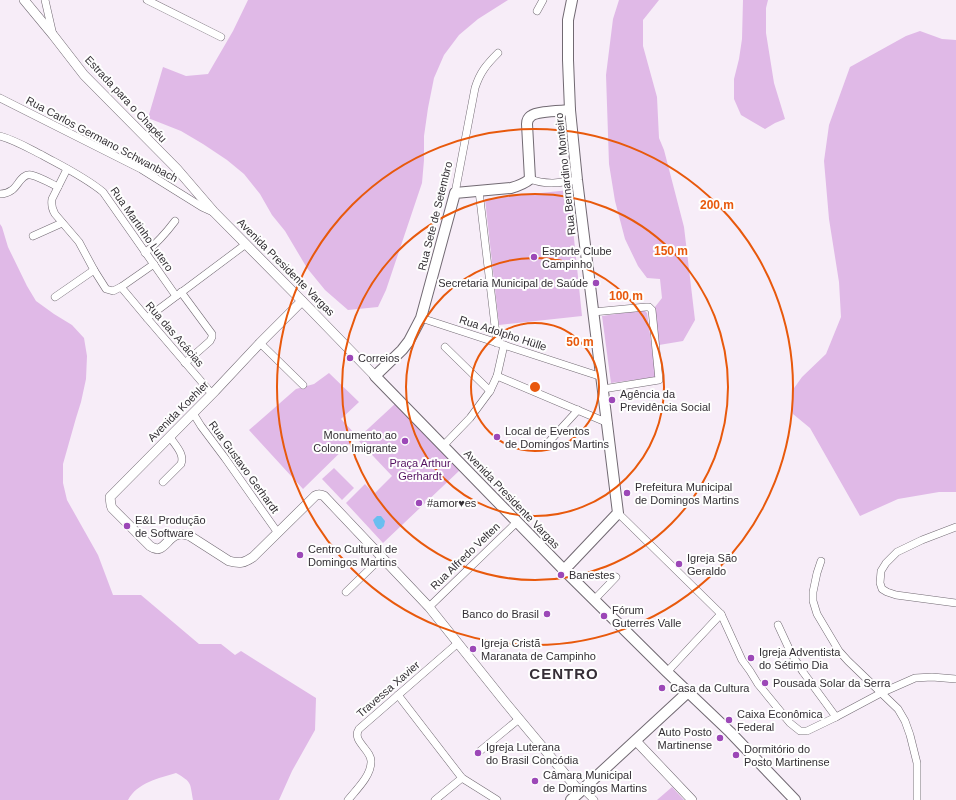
<svg xmlns="http://www.w3.org/2000/svg" width="956" height="800" font-family="Arial,sans-serif">
	<style>
		.green { fill: #e0b9e7 }
		.water { fill: #69bef0 }
		.lines { fill: none; stroke-linecap: round; stroke-linejoin: round }
		.minor-casing { stroke: #716972; stroke-width: 8 }
		.tertiary-casing { stroke: #716972; stroke-width: 10 }
		.secondary-casing { stroke: #716972; stroke-width: 12 }
		.minor { stroke: #fff; stroke-width: 7 }
		.tertiary { stroke: #fff; stroke-width: 9 }
		.secondary { stroke: #fff; stroke-width: 10 }
		.ring { fill: none; stroke: #e8590c; stroke-width: 2 }
		.poi-dot { fill: #9c48b7; stroke: #fefefe; stroke-width: 1.5 }
		.labels { text-anchor: middle; dominant-baseline: central; stroke-width: 4; stroke-linejoin: round; paint-order: stroke }
		.street-label { font-size: 11px; fill: #332f34; stroke: #fefefe }
		.poi-label { font-size: 11px; fill: #332f34; stroke: #fefefe; text-anchor: start }
		.park-label { font-size: 11px; fill: #551261; stroke: #fefefe }
		.district-label { font-size: 15px; font-weight: bold; letter-spacing: 1px; fill: #352e36; stroke: #fefefe }
		.centre { fill: #e8590c; stroke: #fefefe; stroke-width: 2 }
		.ring-label { font-size: 12px; text-anchor: middle; font-weight: bold; fill: #e8590c; stroke: #fefefe; stroke-width: 4; stroke-linejoin: round; paint-order: stroke }
	</style>
	<rect width="100%" height="100%" fill="#f7edf8"/>
	<g class="green">
		<polygon points="248,0 508,0 478,19 459,35 444,55 434,78 428,108 424,136 424,160 422,183 386,290 378,307 348,310 325,290 307,268 285,231 272,215 260,194 244,174 227,160 203,144 181,131 148,118 163,67 186,76 208,74 233,31"/>
		<polygon points="619,0 659,0 643,20 643,46 657,97 659,138 664,150 684,227 695,320 683,341 659,345 655,307 662,298 660,279 647,278 638,266 625,239 615,201 609,164 606,75 613,19"/>
		<polygon points="743,0 768,0 766,8 766,33 774,83 785,119 775,123 765,129 741,115 734,99 734,79 739,59 742,39"/>
		<polygon points="920,31 942,39 956,40 956,492 939,492 898,499 860,516 810,428 793,414 792,391 802,377 826,354 841,317 839,282 829,219 824,161 829,125 850,67 906,36"/>
		<polygon points="569,190 582,316 499,325 485,199"/>
		<path d="M0,224l2,3 6,20 19,39 9,15 18,13 18,11 12,13 3,18 -1,23 -5,23 -5,16 -13,46v19l4,17 31,55 15,40h28l58,49h22l14,11 6,-4 75,47 -1,32 -23,41 -13,29h-86c-3,-17 -1,-18 -17,-27 -17,5 -39,10 -48,27h-128z"/>
		<polygon points="644,310 647,313 656,377 611,383 602,316"/>
		<polygon points="329,373 359,402 341,419 357,436 303,489 249,430 296,389 314,384"/>
		<polygon points="396,403 460,470 383,543 346,503 365,484 374,494 392,476 357,439"/>
		<polygon points="334,468 354,488 342,500 322,479"/>
		<polygon points="672,787 684,800 657,800"/>
	</g>
	<polygon class="water" points="377,516 381,516 385,521 384,526 381,529 378,529 375,525 373,520"/>
	<g class="lines">
		<defs>
			<g id="minor">
				<polyline points="45,0 53,35"/>
				<polyline points="147,0 221,37"/>
				<polyline points="537,11 543,0"/>
				<polyline points="0,98 141,169 202,207 213,212"/>
				<path d="M0,136c15,4 28,12 42,19 20,11 43,22 61,37l73,104"/>
				<path d="M67,169l-15,30c-1,6 0,10 3,15l24,28 15,28 12,19 7,2 8,-4 33,-23"/>
				<path d="M530,179c15,6 31,4 47,1"/>
				<polyline points="479,191 497,343"/>
				<path d="M455,193l20,-105c5,-16 12,-24 23,-35"/>
				<path d="M0,194c4,0 8,-1 12,-4 6,-4 10,-17 19,-15 9,2 19,8 27,12"/>
				<polyline points="33,236 62,223"/>
				<path d="M145,253c12,-10 21,-20 30,-32"/>
				<polyline points="121,287 147,318 212,394"/>
				<polyline points="181,292 212,334 212,337 210,341 185,363"/>
				<polyline points="55,297 94,270"/>
				<polyline points="593,312 646,307 649,307 652,310 659,380 603,389"/>
				<polyline points="147,318 246,244"/>
				<polyline points="421,318 602,377"/>
				<polyline points="260,343 303,385"/>
				<polyline points="445,347 490,391"/>
				<polyline points="497,376 608,423"/>
				<polyline points="193,413 201,426 225,458 278,533"/>
				<polyline points="546,445 578,410"/>
				<polyline points="443,446 470,418 490,391 497,376 504,345"/>
				<path d="M163,482l18,-18c4,-10 -6,-19 -11,-27"/>
				<polyline points="618,513 721,614 742,660 750,671 758,684 790,723 800,731 807,731 836,717 881,693 915,678 932,677 956,679"/>
				<polyline points="956,527 922,540 897,552 886,563 881,571 880,583 882,589 887,592 896,595 956,603"/>
				<polyline points="821,561 817,573 813,592 813,601 817,614 839,651 848,661 898,709 905,721 910,735 917,763 917,800"/>
				<polyline points="346,592 382,557"/>
				<polyline points="594,600 616,577"/>
				<polyline points="429,607 517,522"/>
				<polyline points="778,625 791,653 803,672 836,717"/>
				<polyline points="667,672 721,614"/>
				<polyline points="398,695 462,778 497,800"/>
				<polyline points="480,751 519,719"/>
				<polyline points="583,789 594,800"/>
				<path d="M348,800c8,-10 23,-24 23,-38 1,-12 -20,-21 -12,-33l99,-86"/>
				<polyline points="435,800 462,778"/>
			</g>
			<g id="tertiary">
				<polyline points="24,0 53,35 84,75 177,169 214,212 310,309 375,376"/>
				<path d="M302,301l-42,42 -45,48 -105,106 1,8 1,3 38,38c17,12 17,-20 40,-10l39,25c11,3 15,2 24,-4l62,-61c3,-2 5,-2 9,0l105,111 76,95 75,90"/>
				<polyline points="636,741 692,800"/>
			</g>
			<g id="secondary">
				<path d="M570,110c-9,1 -33,1 -39,6 -3,2 -4,5 -4,8l3,55c-6,5 -12,7 -19,9l-56,5 -34,125 -12,23 -7,9 -27,26 189,194 103,102 63,60 65,68"/>
				<polyline points="564,570 618,513 577,180 570,110 568,60 568,20 572,0"/>
				<polyline points="571,800 688,692"/>
			</g>
		</defs>
		<use href="#minor" class="minor-casing"/>
		<use href="#tertiary" class="tertiary-casing"/>
		<use href="#secondary" class="secondary-casing"/>
		<use href="#minor" class="minor"/>
		<use href="#tertiary" class="tertiary"/>
		<use href="#secondary" class="secondary"/>
	</g>
	<g class="ring">
		<circle cx="535" cy="387" r="64"/>
		<circle cx="535" cy="387" r="129"/>
		<circle cx="535" cy="387" r="193"/>
		<circle cx="535" cy="387" r="258"/>
	</g>
	<g class="poi-dot">
		<circle cx="534" cy="257" r="4"/>
		<circle cx="596" cy="283" r="4"/>
		<circle cx="350" cy="358" r="4"/>
		<circle cx="612" cy="400" r="4"/>
		<circle cx="497" cy="437" r="4"/>
		<circle cx="405" cy="441" r="4"/>
		<circle cx="627" cy="493" r="4"/>
		<circle cx="419" cy="503" r="4"/>
		<circle cx="127" cy="526" r="4"/>
		<circle cx="300" cy="555" r="4"/>
		<circle cx="679" cy="564" r="4"/>
		<circle cx="561" cy="575" r="4"/>
		<circle cx="547" cy="614" r="4"/>
		<circle cx="604" cy="616" r="4"/>
		<circle cx="473" cy="649" r="4"/>
		<circle cx="751" cy="658" r="4"/>
		<circle cx="765" cy="683" r="4"/>
		<circle cx="662" cy="688" r="4"/>
		<circle cx="729" cy="720" r="4"/>
		<circle cx="720" cy="738" r="4"/>
		<circle cx="478" cy="753" r="4"/>
		<circle cx="736" cy="755" r="4"/>
		<circle cx="535" cy="781" r="4"/>
	</g>
	<g class="labels">
		<g class="street-label">
			<text transform="translate(126 99) rotate(47)">Estrada para o Chapéu</text>
			<text transform="translate(102 139) rotate(28)">Rua Carlos Germano Schwanbach</text>
			<text transform="translate(565 174) rotate(-96)">Rua Bernardino Monteiro</text>
			<text transform="translate(435 216) rotate(-76)">Rua Sete de Setembro</text>
			<text transform="translate(142 229) rotate(55)">Rua Martinho Lutero</text>
			<text transform="translate(286 267) rotate(45)">Avenida Presidente Vargas</text>
			<text transform="translate(503 333) rotate(18)">Rua Adolpho Hülle</text>
			<text transform="translate(175 334) rotate(49)">Rua das Acácias</text>
			<text transform="translate(178 411) rotate(-45)">Avenida Koehler</text>
			<text transform="translate(244 467) rotate(54)">Rua Gustavo Gerhardt</text>
			<text transform="translate(512 499) rotate(46)">Avenida Presidente Vargas</text>
			<text transform="translate(465 556) rotate(-44)">Rua Alfredo Velten</text>
			<text transform="translate(388 689) rotate(-41)">Travessa Xavier</text>
		</g>
		<g class="poi-label">
			<text x="542" y="251">Esporte Clube<tspan x="542" dy="13">Campinho</tspan></text>
			<text x="588" y="283" text-anchor="end">Secretaria Municipal de Saúde</text>
			<text x="358" y="358">Correios</text>
			<text x="620" y="394">Agência da<tspan x="620" dy="13">Previdência Social</tspan></text>
			<text x="505" y="431">Local de Eventos<tspan x="505" dy="13">de Domingos Martins</tspan></text>
			<text x="397" y="435" text-anchor="end">Monumento ao<tspan x="397" dy="13">Colono Imigrante</tspan></text>
			<text x="635" y="487">Prefeitura Municipal<tspan x="635" dy="13">de Domingos Martins</tspan></text>
			<text x="427" y="503">#amor♥es</text>
			<text x="135" y="520">E&amp;L Produção<tspan x="135" dy="13">de Software</tspan></text>
			<text x="308" y="549">Centro Cultural de<tspan x="308" dy="13">Domingos Martins</tspan></text>
			<text x="687" y="558">Igreja São<tspan x="687" dy="13">Geraldo</tspan></text>
			<text x="569" y="575">Banestes</text>
			<text x="612" y="610">Fórum<tspan x="612" dy="13">Guterres Valle</tspan></text>
			<text x="539" y="614" text-anchor="end">Banco do Brasil</text>
			<text x="481" y="643">Igreja Cristã<tspan x="481" dy="13">Maranata de Campinho</tspan></text>
			<text x="759" y="652">Igreja Adventista<tspan x="759" dy="13">do Sétimo Dia</tspan></text>
			<text x="773" y="683">Pousada Solar da Serra</text>
			<text x="670" y="688">Casa da Cultura</text>
			<text x="737" y="714">Caixa Econômica<tspan x="737" dy="13">Federal</tspan></text>
			<text x="712" y="732" text-anchor="end">Auto Posto<tspan x="712" dy="13">Martinense</tspan></text>
			<text x="486" y="747">Igreja Luterana<tspan x="486" dy="13">do Brasil Concódia</tspan></text>
			<text x="744" y="749">Dormitório do<tspan x="744" dy="13">Posto Martinense</tspan></text>
			<text x="543" y="775">Câmara Municipal<tspan x="543" dy="13">de Domingos Martins</tspan></text>
		</g>
		<g class="park-label">
			<text x="420" y="463">Praça Arthur<tspan x="420" dy="13">Gerhardt</tspan></text>
		</g>
		<g class="district-label">
			<text x="564" y="673">CENTRO</text>
		</g>
	</g>
	<circle cx="535" cy="387" r="6" class="centre"/>
	<g class="ring-label">
		<text x="717" y="209">200 m</text>
		<text x="671" y="255">150 m</text>
		<text x="626" y="300">100 m</text>
		<text x="580" y="346">50 m</text>
	</g>
</svg>
